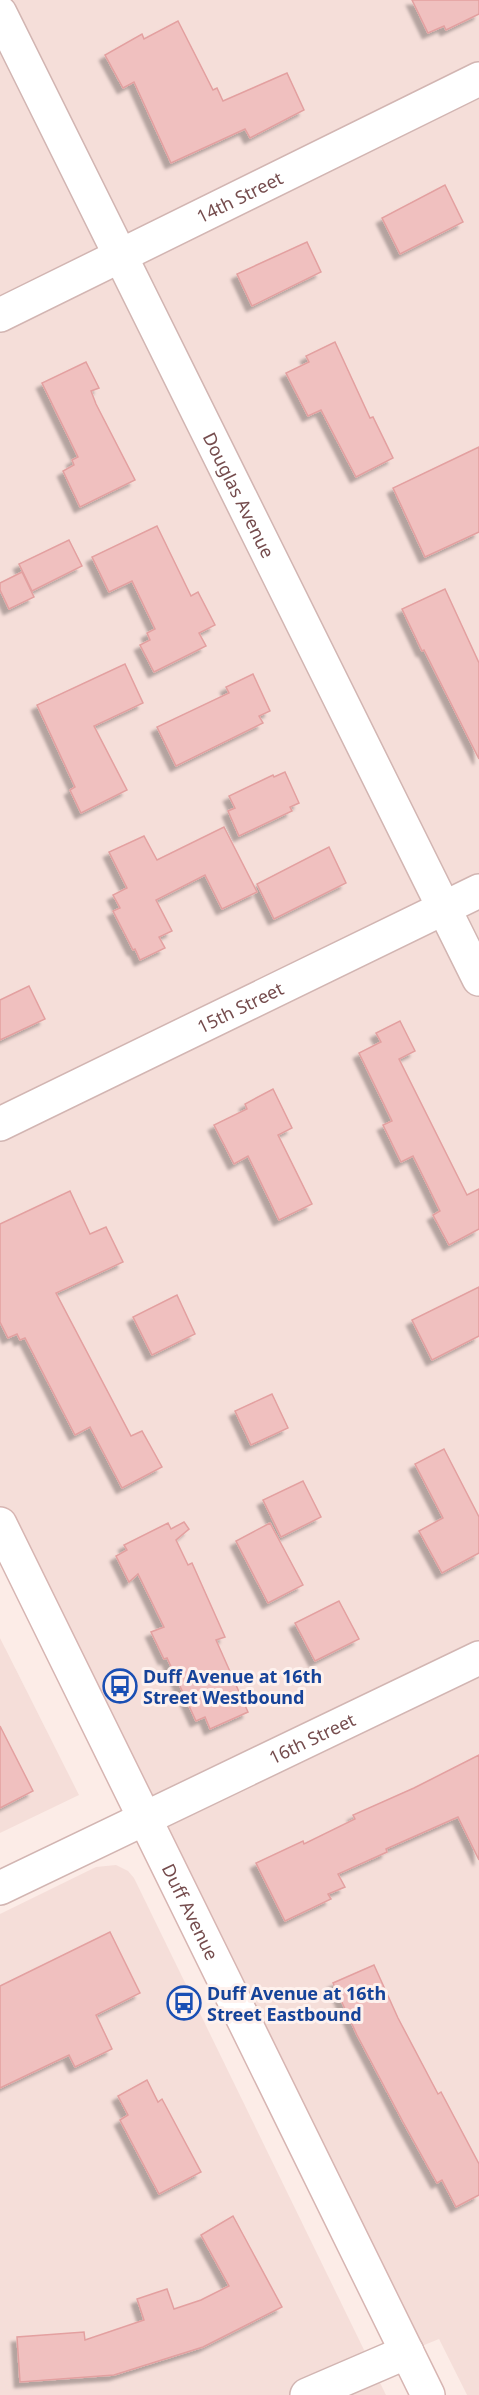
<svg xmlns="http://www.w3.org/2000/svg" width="479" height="2395" font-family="'Noto Sans',sans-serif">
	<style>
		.residential { fill: #f5ded9 }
		.building { fill: #f0c0bf; stroke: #e3a0a0; stroke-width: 1.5; filter: url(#shadow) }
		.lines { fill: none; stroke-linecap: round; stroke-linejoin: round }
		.minor-casing { stroke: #d2b5b2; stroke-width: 36 }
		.secondary-casing { stroke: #d7b5b2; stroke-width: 36 }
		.minor { stroke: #fff; stroke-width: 33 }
		.secondary { stroke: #fff; stroke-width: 33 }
		.labels { text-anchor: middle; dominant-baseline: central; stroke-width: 6; stroke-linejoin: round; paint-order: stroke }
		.street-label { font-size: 18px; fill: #754c4d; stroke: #fef1ed }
		.transit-label { font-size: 18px; font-weight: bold; fill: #164399; stroke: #fef1ed; text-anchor: start }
	</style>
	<defs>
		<filter id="shadow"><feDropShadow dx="-5.5" dy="5.5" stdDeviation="1.5" flood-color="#0004"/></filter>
	</defs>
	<rect width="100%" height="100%" fill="#fcece7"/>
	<g class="residential">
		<polygon points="0,0 479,0 479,2395 467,2395 439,2339 407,2352 0,1524"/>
		<polygon points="0,1638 79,1795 0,1833"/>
		<polygon points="116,1865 128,1871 134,1878 386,2395 0,2395 0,1914 96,1867"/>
	</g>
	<g class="building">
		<polygon points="412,0 479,0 479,14 446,30 444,26 428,33"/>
		<polygon points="178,21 213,90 217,88 223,101 287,73 304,110 250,138 245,129 171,163 134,82 123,88 105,55 142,34 144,39"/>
		<polygon points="445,185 463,222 400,254 382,218"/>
		<polygon points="307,242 321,272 252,306 237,274"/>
		<polygon points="335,342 370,418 373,417 393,458 356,477 321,410 308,416 286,373 309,362 306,356"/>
		<polygon points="86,362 99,388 91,391 96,404 135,480 80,507 63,471 74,465 72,460 78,457 42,383"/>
		<polygon points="479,447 479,532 425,557 393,488"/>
		<polygon points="157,526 191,596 198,592 215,625 199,633 206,646 154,672 140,645 150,640 147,633 155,629 132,581 109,592 92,557"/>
		<polygon points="69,540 82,566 32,591 19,564"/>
		<polygon points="22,572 34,597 9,609 0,590 0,583"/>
		<polygon points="445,589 479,663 479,759 424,650 422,651 402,609"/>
		<polygon points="125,664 143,703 94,726 127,790 81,813 70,790 75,787 37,705"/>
		<polygon points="253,674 270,711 259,716 263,723 176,766 157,727 229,693 226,687"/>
		<polygon points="285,772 299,803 290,807 292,811 239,836 228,811 235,808 229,796 273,775 274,777"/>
		<polygon points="224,827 257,892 222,909 205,875 156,900 172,931 159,937 165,948 140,960 135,949 133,950 113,911 120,908 113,895 127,888 109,852 144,836 157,860"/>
		<polygon points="329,847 346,883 274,919 257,884"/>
		<polygon points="29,986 45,1019 0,1040 0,1000"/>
		<polygon points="400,1021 415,1051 399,1059 467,1195 479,1189 479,1229 449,1245 433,1215 440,1211 413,1156 401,1162 383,1125 392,1121 359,1053 381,1042 376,1033"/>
		<polygon points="273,1089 292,1128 278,1135 312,1204 279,1220 248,1156 234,1164 214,1125 247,1109 245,1104"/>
		<polygon points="70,1191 90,1234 106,1227 123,1262 56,1293 131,1436 142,1431 162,1467 122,1488 90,1427 75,1435 25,1338 20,1340 17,1334 8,1338 0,1322 0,1224"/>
		<polygon points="479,1287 479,1336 432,1360 412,1320"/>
		<polygon points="177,1295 195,1334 152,1355 133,1317"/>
		<polygon points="272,1394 288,1428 251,1445 235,1411"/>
		<polygon points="444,1449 479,1517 479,1553 442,1573 419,1531 443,1518 415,1464"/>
		<polygon points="303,1481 321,1517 281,1537 263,1500"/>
		<polygon points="184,1522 189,1529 176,1540 188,1565 192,1563 225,1637 216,1640 248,1712 210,1729 205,1717 196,1721 167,1658 164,1659 151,1632 164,1627 138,1574 129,1582 116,1556 127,1550 124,1545 168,1523 171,1529"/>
		<polygon points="270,1523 303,1585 268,1603 236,1541"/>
		<polygon points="339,1601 359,1639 315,1661 295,1623"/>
		<polygon points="0,1726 33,1791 0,1808"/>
		<polygon points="479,1755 479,1860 458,1817 386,1849 387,1852 338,1874 345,1887 328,1894 331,1899 285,1921 256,1863 303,1841 304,1844 355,1819 353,1815 414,1788"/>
		<polygon points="110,1932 140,1993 96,2015 112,2049 75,2067 69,2055 0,2088 0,1986"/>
		<polygon points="374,1965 398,2018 438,2094 441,2092 479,2164 479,2195 456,2207 442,2180 437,2183 403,2122 357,2035 333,1983"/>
		<polygon points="147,2080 158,2102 162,2099 201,2172 159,2194 120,2120 128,2115 118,2096"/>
		<polygon points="233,2216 282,2307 203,2347 114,2375 20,2382 17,2337 84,2332 85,2340 144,2320 137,2299 167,2289 174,2309 201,2300 229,2286 201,2235"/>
	</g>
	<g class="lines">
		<defs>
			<g id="minor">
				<path id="s1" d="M0,13l479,966"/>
				<path id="s2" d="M0,315l479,-236"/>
				<path id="s3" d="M0,1124l479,-233"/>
				<path id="s4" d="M0,1888l479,-230"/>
				<polyline points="307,2395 407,2352"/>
			</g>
			<g id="secondary">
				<path id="s5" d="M0,1524l428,871"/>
			</g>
		</defs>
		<use href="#minor" class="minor-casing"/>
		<use href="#secondary" class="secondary-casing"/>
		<use href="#minor" class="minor"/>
		<use href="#secondary" class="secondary"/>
	</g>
	<defs>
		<symbol id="bus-ring" viewBox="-11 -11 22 22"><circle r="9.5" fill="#fef1ed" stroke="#1a4fb4" stroke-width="1.5"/><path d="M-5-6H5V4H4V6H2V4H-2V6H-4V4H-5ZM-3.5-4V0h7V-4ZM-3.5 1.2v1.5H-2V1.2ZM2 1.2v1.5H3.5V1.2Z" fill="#1a4fb4"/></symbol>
	</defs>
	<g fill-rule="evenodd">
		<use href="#bus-ring" x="101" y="1667" width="38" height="38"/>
		<use href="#bus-ring" x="165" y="1984" width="38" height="38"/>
	</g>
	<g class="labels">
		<g class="street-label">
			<text stroke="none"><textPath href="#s2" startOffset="267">14th Street</textPath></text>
			<text stroke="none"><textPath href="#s1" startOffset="538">Douglas Avenue</textPath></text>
			<text stroke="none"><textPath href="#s3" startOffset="267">15th Street</textPath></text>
			<text stroke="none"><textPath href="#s4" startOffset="346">16th Street</textPath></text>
			<text stroke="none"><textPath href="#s5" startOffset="432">Duff Avenue</textPath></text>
		</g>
		<g class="transit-label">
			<text x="143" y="1676">Duff Avenue at 16th<tspan x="143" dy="21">Street Westbound</tspan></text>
			<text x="207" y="1993">Duff Avenue at 16th<tspan x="207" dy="21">Street Eastbound</tspan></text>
		</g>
	</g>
</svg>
